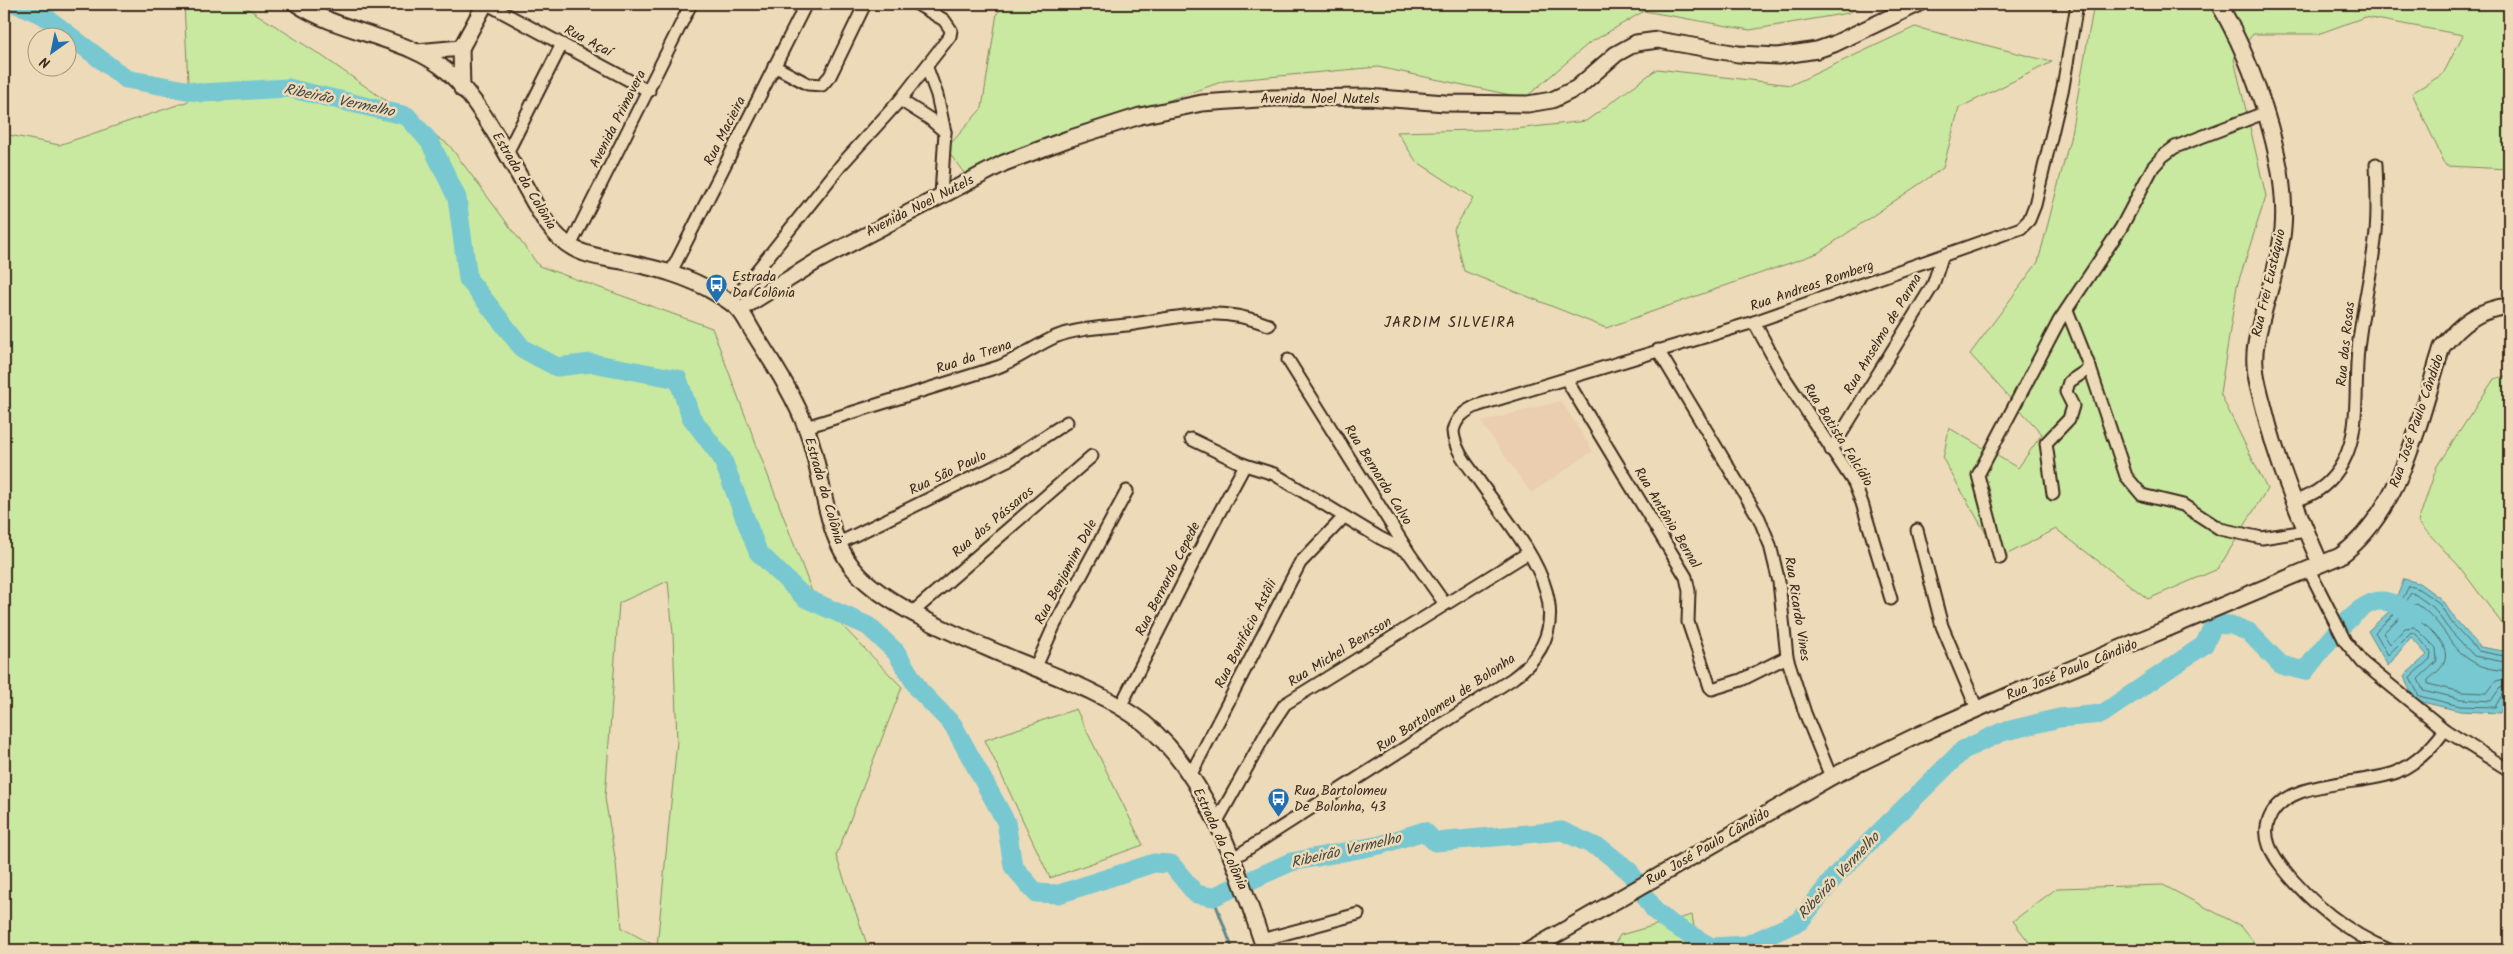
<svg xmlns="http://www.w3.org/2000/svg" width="2513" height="954" font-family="Kalam,sans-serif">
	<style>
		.built { fill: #ebcdaf }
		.green { fill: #c9e8a0; stroke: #82895f; fill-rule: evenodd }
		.water { fill: #78c8d1; stroke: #608989 }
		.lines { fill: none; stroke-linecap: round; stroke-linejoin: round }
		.shore { stroke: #536966; stroke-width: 1 }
		.stream { stroke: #608989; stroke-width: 3 }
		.river { stroke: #78c8d1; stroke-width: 19 }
		.street-casing { stroke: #3b2a1e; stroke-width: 15 }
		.secondary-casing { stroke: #3b2a1e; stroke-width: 19 }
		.street { stroke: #eddab8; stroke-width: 11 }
		.secondary { stroke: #eddab8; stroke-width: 15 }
		.labels { text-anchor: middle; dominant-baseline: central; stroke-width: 5; stroke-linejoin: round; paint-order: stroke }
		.street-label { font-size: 14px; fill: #3b2a1e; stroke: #eddab8 }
		.poi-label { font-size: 14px; fill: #3b2a1e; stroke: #eddab8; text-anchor: start }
		.water-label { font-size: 15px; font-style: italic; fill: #474a42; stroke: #eddab8 }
		.neighbourhood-label { font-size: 15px; letter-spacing: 1px; fill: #3b2a1e; stroke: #eddab8 }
	</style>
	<rect width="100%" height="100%" fill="#eddab8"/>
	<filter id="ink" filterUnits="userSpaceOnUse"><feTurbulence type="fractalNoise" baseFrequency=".02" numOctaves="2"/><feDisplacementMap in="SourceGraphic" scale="10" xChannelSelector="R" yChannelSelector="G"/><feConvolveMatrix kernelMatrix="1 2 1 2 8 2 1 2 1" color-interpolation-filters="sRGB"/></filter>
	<g filter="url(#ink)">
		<polygon class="built" points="1561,401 1593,451 1531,493 1481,422"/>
		<g class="green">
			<path d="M184,4h57l81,52 127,89 90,121 173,62 102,269 88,90 -66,169 33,94h-865v-816l55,11 130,-44zM668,581l5,53 4,107 -20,206 -35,-19 -6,-65 -11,-65 14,-195z"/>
			<polygon points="1007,4 1865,4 1848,13 1750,30 1644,11 1588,44 1525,98 1378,67 1224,81 1141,110 967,177 946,149 982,108 997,13"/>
			<polygon points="2094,4 2509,4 2509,169 2446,166 2412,93 2443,74 2463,35 2365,17 2318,34 2253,34 2234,59 2266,196 2237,286 2220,393 2267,489 2218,569 2148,599 2056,529 2000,558 1943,459 1949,428 2018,468 2042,434 1970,354 2038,262 2070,139"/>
			<polygon points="1915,27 2052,62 1959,108 1943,168 1818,253 1606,328 1464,271 1454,229 1473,198 1416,161 1397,132 1515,129 1586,121 1657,69 1791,85"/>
			<polygon points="2509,375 2509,633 2458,565 2418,522 2437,466 2494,379"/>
			<polygon points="1076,709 1143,845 1050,878 985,740"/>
			<polygon points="2163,885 2241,926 2260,950 2035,950 2013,921 2057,888"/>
			<polygon points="1692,915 1698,950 1611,950 1620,935"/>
		</g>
		<polygon class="water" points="2404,579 2419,583 2441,599 2456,620 2480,647 2509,652 2509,692 2500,713 2460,711 2414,700 2404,676 2427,655 2411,637 2388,666 2368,631 2392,609"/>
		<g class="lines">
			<g class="shore">
				<polyline points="2509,657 2478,651 2452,623 2438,602 2417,588 2409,586 2396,612 2375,632 2388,655 2411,632 2416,634 2431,652 2430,659 2410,677 2419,696 2460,706 2495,707 2503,693 2509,692"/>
				<polyline points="2509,663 2474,656 2447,627 2433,607 2413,593 2410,594 2401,616 2383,633 2390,644 2405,628 2415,627 2436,648 2437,661 2418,679 2423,690 2461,699 2491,701 2500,688 2509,685"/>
				<path d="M2509,671c-60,-3 -53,-40 -92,-67l-4,1 -3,12c15,5 42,27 34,46 -3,7 -11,12 -16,17v4l34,8 25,1 9,-12 13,-3"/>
			</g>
			<polyline class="stream" points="1213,897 1233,950"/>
			<path class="river" d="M16,4l27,11 83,64 76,14 86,-5 119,28 23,26 27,56 11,81 55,70 34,18 35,-4 86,16 13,38 31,41 36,94 47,46 63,28 28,26 23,38 34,35 53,97 7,44 23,27 23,1 95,-31 17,1 25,30 17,3 78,-35 89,-17 44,-14 11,11 127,-11 41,19 26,21 26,40 13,11 43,25 36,-2 53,-24 37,-47 126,-124 39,-18 57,-14 43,-4 102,-69 10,-21 17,1 18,7 32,33 24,6c14,-18 51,-70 75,-70 13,0 24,8 35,15"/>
			<defs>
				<g id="street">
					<polyline points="487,4 649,91"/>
					<polyline points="774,66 808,84 822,85 830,76 865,4"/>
					<polyline points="927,68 937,95 945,132 941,195"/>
					<polyline points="900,100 930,119 945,132"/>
					<polyline points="507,153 562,44"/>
					<polyline points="570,246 691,4"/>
					<polyline points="671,272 806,4"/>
					<polyline points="731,303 842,164 900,100 950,36 951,30 944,20 917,4"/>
					<polyline points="2067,310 2090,368"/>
					<polyline points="1754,322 1784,377 1854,483 1862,503 1891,599"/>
					<polyline points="1658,350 1759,518 1770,545 1779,582 1787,657 1805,713 1831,777"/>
					<polyline points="1288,360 1409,553 1445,604"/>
					<polyline points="1566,379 1686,577 1689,591 1688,622 1710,687 1712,689 1741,680 1787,657"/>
					<path d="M806,427l192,-60c20,-8 37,-21 57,-30 25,-10 53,-9 79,-13 51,-8 84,-19 135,1"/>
					<polyline points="1191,439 1245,465 1274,474 1380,538 1408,552"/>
					<polyline points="1831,450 1933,285 1942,257"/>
					<polyline points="2053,494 2046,443 2069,419 2073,406 2066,392 2069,382 2090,368 2126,476 2142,495 2183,505 2220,529 2262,538 2306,531"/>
					<path d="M2294,501c22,-6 38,-18 49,-39 18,-33 11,-76 15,-113 4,-39 14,-77 18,-117 2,-23 1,-45 0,-68"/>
					<polyline points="1917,530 1942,626 1977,709"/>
					<polyline points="837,544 1012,458 1067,422"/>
					<polyline points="2000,558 1978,475 2059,321 2121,228 2153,167 2163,156 2175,147 2264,113"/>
					<polyline points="2308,568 2345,641 2363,663 2445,730 2509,770"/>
					<polyline points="914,611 1092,456"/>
					<polyline points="1035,669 1054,626 1127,491"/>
					<polyline points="1120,707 1211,528 1245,465"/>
					<polyline points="1190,776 1300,563 1344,517"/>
					<polyline points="1216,823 1269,728 1285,704 1528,553"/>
					<path d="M1232,859l280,-180c84,-62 7,-140 -35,-201 -10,-14 -23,-29 -24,-47 3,-14 13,-21 26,-26l275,-83 267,-94 8,-8 6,-15 28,-118 14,-83"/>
					<polyline points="1261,940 1358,914"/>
					<path d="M2389,950c-41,-17 -79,-47 -107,-83 -10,-13 -19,-28 -14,-45 14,-45 92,-35 129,-50 20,-9 35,-24 48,-42"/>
				</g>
				<g id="secondary">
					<path d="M297,4c45,30 112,33 151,68 32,30 52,70 73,107 14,24 27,55 52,69 14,8 32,10 48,13 34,7 66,14 96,33 7,4 17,10 23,17 6,7 10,17 15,24 19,30 40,62 52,95 18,48 16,111 55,148 34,32 95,57 139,76 47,20 102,37 143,69 65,52 95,152 121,227"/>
					<path d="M2219,4c33,57 70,158 64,225 -4,39 -20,76 -27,115 -4,23 2,41 8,64 13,54 34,105 56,155"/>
					<polyline points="461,48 485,4"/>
					<polyline points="461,48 462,89"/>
					<polyline points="417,52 461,48"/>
					<polyline points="739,310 819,260 1004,163 1068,139 1140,116 1202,103 1273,98 1367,97 1445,103 1528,104 1552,100 1577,88 1616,54 1636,43 1658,40 1738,54 1778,56 1817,50 1834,44 1918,4"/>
					<path d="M1530,950l301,-173 89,-43 94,-41 326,-137c62,-45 80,-139 102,-209 18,-23 37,-38 67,-41"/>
				</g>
			</defs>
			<use href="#street" class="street-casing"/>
			<use href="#secondary" class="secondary-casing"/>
			<use href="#street" class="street"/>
			<use href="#secondary" class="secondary"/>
		</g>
	</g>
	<defs>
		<symbol id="bus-pin" viewBox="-11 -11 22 30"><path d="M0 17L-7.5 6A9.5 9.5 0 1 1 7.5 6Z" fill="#1f6fb2" stroke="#eddab8"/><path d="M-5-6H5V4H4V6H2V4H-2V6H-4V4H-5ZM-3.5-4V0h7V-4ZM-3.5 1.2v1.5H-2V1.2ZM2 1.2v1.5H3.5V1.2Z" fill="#fff"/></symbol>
	</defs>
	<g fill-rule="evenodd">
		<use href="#bus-pin" x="704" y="272" width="25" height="34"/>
		<use href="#bus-pin" x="1266" y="786" width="25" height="34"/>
	</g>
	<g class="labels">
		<g class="street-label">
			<text transform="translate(588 41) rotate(28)">Rua Açaí</text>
			<text x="1320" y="99">Avenida Noel Nutels</text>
			<text transform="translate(618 119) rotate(-63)">Avenida Primavera</text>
			<text transform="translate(725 131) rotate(-63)">Rua Macieira</text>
			<text transform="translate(524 181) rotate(59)">Estrada da Colônia</text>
			<text transform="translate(920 206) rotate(-27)">Avenida Noel Nutels</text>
			<text transform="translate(2269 283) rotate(-77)">Rua Frei Eustáquio</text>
			<text transform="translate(1812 286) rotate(-19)">Rua Andreas Romberg</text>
			<text transform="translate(1883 334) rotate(-59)">Rua Anselmo de Parma</text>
			<text transform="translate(2346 344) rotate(-84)">Rua das Rosas</text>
			<text transform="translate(974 357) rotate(-19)">Rua da Trena</text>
			<text transform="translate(2417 421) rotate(-71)">Rua José Paulo Cândido</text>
			<text transform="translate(1838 435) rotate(58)">Rua Batista Falcídio</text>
			<text transform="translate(948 473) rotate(-26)">Rua São Paulo</text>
			<text transform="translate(1378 475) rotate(58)">Rua Bernardo Calvo</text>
			<text transform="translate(824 491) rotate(74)">Estrada da Colônia</text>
			<text transform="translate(1667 518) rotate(59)">Rua Antônio Bernal</text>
			<text transform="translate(993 522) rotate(-40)">Rua dos Pássaros</text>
			<text transform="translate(1066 572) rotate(-62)">Rua Benjamim Dale</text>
			<text transform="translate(1168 579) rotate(-63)">Rua Bernardo Cepede</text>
			<text transform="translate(1797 609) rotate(81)">Rua Ricardo Vines</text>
			<text transform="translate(1246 634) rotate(-63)">Rua Bonifácio Astôli</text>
			<text transform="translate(1340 652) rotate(-32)">Rua Michel Bensson</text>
			<text transform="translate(2072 670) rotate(-22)">Rua José Paulo Cândido</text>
			<text transform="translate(1446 703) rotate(-34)">Rua Bartolomeu de Bolonha</text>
			<text transform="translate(1220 839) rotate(65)">Estrada da Colônia</text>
			<text transform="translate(1708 847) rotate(-30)">Rua José Paulo Cândido</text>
		</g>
		<g class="poi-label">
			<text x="732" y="277">Estrada<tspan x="732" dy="16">Da Colônia</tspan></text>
			<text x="1294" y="791">Rua Bartolomeu<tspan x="1294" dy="16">De Bolonha, 43</tspan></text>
		</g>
		<g class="water-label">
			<text transform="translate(339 101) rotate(12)">Ribeirão Vermelho</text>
			<text transform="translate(1346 851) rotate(-13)">Ribeirão Vermelho</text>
			<text transform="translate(1839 876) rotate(-47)">Ribeirão Vermelho</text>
		</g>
		<g class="neighbourhood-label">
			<text x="1450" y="323">JARDIM SILVEIRA</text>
		</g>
	</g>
	<rect width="2513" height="954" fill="none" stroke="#eddab8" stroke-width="20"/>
	<rect x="10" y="10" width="2493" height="934" fill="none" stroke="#3b2a1e" stroke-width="2" filter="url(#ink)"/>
	<g transform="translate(52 52) rotate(213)"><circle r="24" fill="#eddab8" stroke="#a6947a"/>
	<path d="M0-4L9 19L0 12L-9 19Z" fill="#1f6fb2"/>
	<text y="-8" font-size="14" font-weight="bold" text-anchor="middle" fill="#3b2a1e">N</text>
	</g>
</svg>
